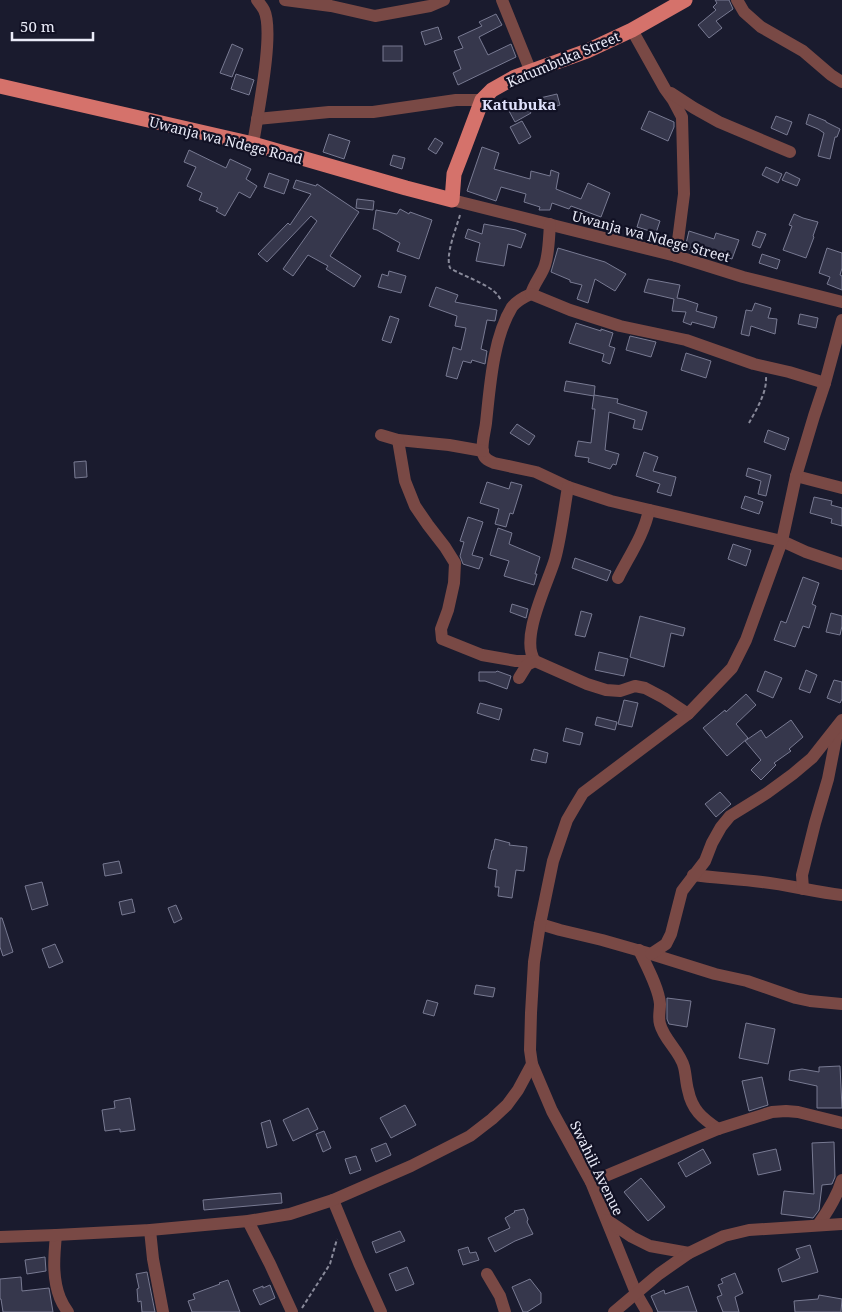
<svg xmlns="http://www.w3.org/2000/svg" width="842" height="1312" font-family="'Noto Serif',serif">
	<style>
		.building { fill: #36374c; stroke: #787a92 }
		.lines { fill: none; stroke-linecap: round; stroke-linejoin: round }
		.path { stroke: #898a9a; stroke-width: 2; stroke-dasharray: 4 2.5; stroke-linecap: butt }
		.minor { stroke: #794945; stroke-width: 12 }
		.major { stroke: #d5726b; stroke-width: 15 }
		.labels { text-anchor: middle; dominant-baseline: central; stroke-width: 4.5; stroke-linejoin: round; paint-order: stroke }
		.street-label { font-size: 14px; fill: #eaebf8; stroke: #111124 }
		.neighbourhood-label { font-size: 15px; font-weight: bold; fill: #e0e2fd; stroke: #111124 }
	</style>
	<rect width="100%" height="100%" fill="#1a1b2e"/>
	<g class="building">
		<polygon points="715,0 729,0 733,9 716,21 722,28 709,38 698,25 716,10 713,7 717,3"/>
		<polygon points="496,14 502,25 479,37 488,55 511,44 516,57 458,85 453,73 461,69 454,51 463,48 458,37 482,26 479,22"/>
		<polygon points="438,27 442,39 425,45 421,32"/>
		<polygon points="232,44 243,49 232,77 220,73"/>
		<rect x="383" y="46" width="19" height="15"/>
		<polygon points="236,74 254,80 249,95 231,89"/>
		<polygon points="557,94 560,105 543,110 540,98"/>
		<polygon points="525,102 531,113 515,122 509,111"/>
		<polygon points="649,111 674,122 674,127 668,141 641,129"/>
		<polygon points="809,114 826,121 826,122 840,129 837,137 835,137 830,159 818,156 824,133 818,129 806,124"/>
		<polygon points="776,116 792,122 787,135 771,128"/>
		<polygon points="522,121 531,137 519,144 510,127"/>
		<polygon points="329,134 350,141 344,159 323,152"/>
		<polygon points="435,138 443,143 436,154 428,149"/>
		<polygon points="482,147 499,153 494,169 530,179 531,171 550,176 551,170 559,173 556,189 581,199 588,183 610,193 601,217 571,206 569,209 552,203 550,210 539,210 540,207 524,202 526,194 501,187 496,201 467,191"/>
		<polygon points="189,150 226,168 230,159 251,169 246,179 257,186 250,198 239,192 225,216 216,211 218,208 199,200 202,193 187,186 196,167 184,162"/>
		<polygon points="393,155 405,158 402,169 390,165"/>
		<polygon points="766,167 782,174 778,183 762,175"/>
		<polygon points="786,172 800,179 797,186 782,180"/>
		<polygon points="269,173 289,180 284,194 264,187"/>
		<polygon points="296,180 316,186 317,184 359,212 330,256 361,276 354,287 326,269 328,266 308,255 293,276 283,269 317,221 311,216 267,262 258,254 288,223 290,225 311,194 293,188"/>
		<polygon points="357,199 374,201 373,210 356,208"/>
		<polygon points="400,209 409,214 410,212 432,220 419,259 397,251 400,243 377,230 373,229 376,210 397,214"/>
		<polygon points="641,214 660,221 656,233 637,227"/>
		<polygon points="794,214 803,218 818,222 813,236 814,237 806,258 783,250 792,226 789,225"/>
		<polygon points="484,224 516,230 526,234 521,248 508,244 504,266 476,261 480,243 465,238 468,229 482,234"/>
		<polygon points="689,231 714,239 716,233 739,240 732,259 705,250 704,253 685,248"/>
		<polygon points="757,231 766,234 760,248 752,245"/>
		<polygon points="558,248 605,262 626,274 615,291 595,279 588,303 577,299 582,285 570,282 570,280 551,272"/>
		<polygon points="827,248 842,253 842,268 840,275 842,276 842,290 827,284 830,277 819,273"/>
		<polygon points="762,254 780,260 777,269 759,263"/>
		<polygon points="389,271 406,276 401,293 378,287 382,274 388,276"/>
		<polygon points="648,279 680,285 677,298 683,299 698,304 696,311 717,317 714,328 692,322 691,325 683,322 686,312 672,311 674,299 644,292"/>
		<polygon points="436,287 458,295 455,302 497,310 495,321 487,320 481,349 487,351 485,364 472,360 471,363 463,361 457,379 446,376 453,347 461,350 466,328 455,326 457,316 429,306"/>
		<polygon points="755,303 771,308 768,318 777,319 775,334 751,326 749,336 741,334 746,310 752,311"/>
		<polygon points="800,314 818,318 816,328 798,324"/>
		<polygon points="390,316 399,319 391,343 382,340"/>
		<polygon points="576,323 601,331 601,329 613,333 609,346 615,348 610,364 602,361 604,354 569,343"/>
		<polygon points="630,336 656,342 651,357 626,350"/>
		<polygon points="686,353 711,361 706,378 681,370"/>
		<polygon points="566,381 595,386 594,396 564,391"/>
		<polygon points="594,395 618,399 617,403 647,412 642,430 633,428 635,420 609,412 605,450 619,454 616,465 613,464 610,469 588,462 589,458 575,456 578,441 591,443 595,409 592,409"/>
		<polygon points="517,424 535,436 529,445 510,433"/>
		<polygon points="768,430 789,438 785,450 764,442"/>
		<polygon points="644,452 658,457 653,471 676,477 671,496 657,492 660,484 636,476"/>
		<polygon points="86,461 87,477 75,478 74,462"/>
		<polygon points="748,468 771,475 766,496 758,494 761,481 746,476"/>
		<polygon points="487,482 509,489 511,482 522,485 513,514 510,513 506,527 495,524 499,509 480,503"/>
		<polygon points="745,496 763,502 759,514 741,508"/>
		<polygon points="814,497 832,501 831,505 842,508 842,526 831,523 832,519 810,513"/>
		<polygon points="468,517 483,522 472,555 483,558 479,569 463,564 460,556 464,542 460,541"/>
		<polygon points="498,528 512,533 509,544 540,557 535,574 537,574 534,585 504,576 509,561 490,555"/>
		<polygon points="733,544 751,550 746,566 728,559"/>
		<polygon points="575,558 611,571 607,581 572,568"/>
		<polygon points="803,577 819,583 812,604 816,606 809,628 803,626 795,647 774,640 781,621 786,623"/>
		<polygon points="512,604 528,609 526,618 510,612"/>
		<polygon points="581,611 592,614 585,637 575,635"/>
		<polygon points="831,613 842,616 842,626 840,635 826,632"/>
		<polygon points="640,616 685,628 683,636 671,633 664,667 630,657"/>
		<polygon points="599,652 628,659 624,676 595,670"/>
		<polygon points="806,670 817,675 810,693 799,689"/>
		<polygon points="497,671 511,676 507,689 485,681 479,681 479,672 496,672"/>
		<polygon points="765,671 782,678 773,698 757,691"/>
		<polygon points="834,680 842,682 842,699 840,703 827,698"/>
		<polygon points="746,694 756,705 736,724 748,738 727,756 703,728 725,710 726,712"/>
		<polygon points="624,700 638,703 632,727 618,724"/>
		<polygon points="480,703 502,709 499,720 477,713"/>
		<polygon points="597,717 617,722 615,730 595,725"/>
		<polygon points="791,720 803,737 789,749 791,751 774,763 776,765 761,780 751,770 761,760 745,741 761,730 766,738"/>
		<polygon points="566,728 583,733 580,745 563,741"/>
		<polygon points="534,749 548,753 546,763 531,760"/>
		<polygon points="720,792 731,804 716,817 705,804"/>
		<polygon points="495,839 510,843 509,845 527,847 524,871 516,870 512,898 498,896 499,887 495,887 497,870 488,868 492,850 493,850"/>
		<polygon points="119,861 122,873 105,876 103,864"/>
		<polygon points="42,882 48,905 32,910 25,886"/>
		<polygon points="132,899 135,912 122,915 119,902"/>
		<polygon points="176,905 182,919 174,923 168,908"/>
		<polygon points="0,918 2,918 13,952 3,956 0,947"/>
		<polygon points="55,944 63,962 49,968 42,949"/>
		<polygon points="476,985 495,988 493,997 474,994"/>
		<polygon points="667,998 691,1001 687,1027 669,1024 667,1019"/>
		<polygon points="427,1000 438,1003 434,1016 423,1013"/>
		<polygon points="746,1023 775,1029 768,1064 739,1058"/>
		<polygon points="840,1066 842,1108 817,1108 817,1086 789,1080 790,1071 802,1069 819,1072 819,1067"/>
		<polygon points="762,1077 768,1105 749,1111 742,1081"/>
		<polygon points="130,1098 135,1130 120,1132 120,1129 105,1131 102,1110 115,1108 114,1101"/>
		<polygon points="405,1105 416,1125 391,1138 380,1118"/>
		<polygon points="308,1108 318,1129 293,1141 283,1120"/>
		<polygon points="270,1120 277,1145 267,1148 261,1123"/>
		<polygon points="324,1131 331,1148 323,1152 316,1134"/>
		<polygon points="834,1142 835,1177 832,1184 822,1185 819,1210 813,1218 781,1214 784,1191 814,1194 812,1143"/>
		<polygon points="386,1143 391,1155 376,1162 371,1149"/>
		<polygon points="703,1149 711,1163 686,1177 678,1163"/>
		<polygon points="776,1149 781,1170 758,1175 753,1154"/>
		<polygon points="356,1156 361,1170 350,1174 345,1159"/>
		<polygon points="641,1178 665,1207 648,1221 624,1192"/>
		<polygon points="281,1193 282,1203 204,1210 203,1200"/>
		<polygon points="524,1209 528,1219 527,1222 533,1234 515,1241 495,1252 488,1238 510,1228 505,1218 515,1212 514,1211"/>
		<polygon points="400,1231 405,1241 376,1253 372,1242"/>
		<polygon points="810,1245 818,1272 782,1282 778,1269 800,1258 796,1249"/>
		<polygon points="468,1247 470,1253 476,1252 479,1260 463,1265 458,1250"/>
		<polygon points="45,1257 46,1271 27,1274 25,1260"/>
		<polygon points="407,1267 414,1284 396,1291 389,1274"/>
		<polygon points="147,1272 155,1312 142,1312 141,1301 138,1302 137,1289 139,1288 136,1274"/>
		<polygon points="735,1273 743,1293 735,1297 739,1312 723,1312 717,1297 722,1295 718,1285 723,1283 721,1279"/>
		<polygon points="21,1277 22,1291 49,1288 53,1312 3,1312 1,1299 0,1299 0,1279"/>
		<polygon points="530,1279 541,1293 541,1303 527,1312 523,1312 512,1287"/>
		<polygon points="228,1280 240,1312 192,1312 188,1301 195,1299 193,1294 220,1284 219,1283"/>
		<polygon points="270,1285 275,1298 260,1305 253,1290 263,1286 263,1288"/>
		<polygon points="688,1286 697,1312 658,1312 651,1296 664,1290 665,1294"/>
		<polygon points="819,1295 842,1299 841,1312 795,1312 794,1301 818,1299"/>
	</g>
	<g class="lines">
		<g class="path">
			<path d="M460,215c-4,14 -15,40 -10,53 14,9 47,18 51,33"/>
			<path d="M749,423c7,-13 18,-30 17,-46"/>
			<polyline points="302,1308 330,1264 337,1239"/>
		</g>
		<g class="minor">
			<polyline points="285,0 331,6 375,16 430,6 444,0"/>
			<polyline points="502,0 531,72"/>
			<polyline points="737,0 744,12 761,27 803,51 831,75 842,82"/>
			<polyline points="632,30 665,89 673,100 682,117 684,194 676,256"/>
			<polyline points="671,93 694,108 719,122 790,152"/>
			<polyline points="257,119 329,112 373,112 456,100 482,100"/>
			<path d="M253,144c4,-27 22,-112 11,-134 -2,-4 -5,-7 -7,-10"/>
			<polyline points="452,200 676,256 743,277 842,302"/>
			<path d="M550,224c-1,12 -1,29 -5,41 -3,10 -11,18 -14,29 -7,3 -14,7 -19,13 -19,31 -22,79 -26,116 -1,9 -5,21 -3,30 1,6 6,8 11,10l42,9 32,15 43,14 171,40 24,11 36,12"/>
			<polyline points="531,294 570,310 620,326 686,340 754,364 789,372 825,383"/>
			<polyline points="381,435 398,440 449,445 483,451"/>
			<polyline points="398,440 405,481 415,506 428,525 445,547 455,563 454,583 448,610 441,629 442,639 482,655 516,661 535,661"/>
			<polyline points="796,476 842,488"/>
			<path d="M568,487c-4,23 -7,50 -13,72 -7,24 -36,80 -20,102l52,23 19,6 14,1 15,-5 10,2 19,10 24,16"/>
			<path d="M618,578c11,-22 26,-43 31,-68"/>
			<polyline points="519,678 527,665 535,661"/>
			<path d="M693,875c23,3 46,4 69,7 27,3 53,10 80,13"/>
			<polyline points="803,889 802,875 815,823 828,779 838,728"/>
			<polyline points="540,924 560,930 602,940 651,954 715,974 747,981 796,998 810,1001 842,1004"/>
			<path d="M639,950c7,15 20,38 21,54 0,7 -2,14 0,20 4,16 20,27 24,43 2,8 2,16 4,23 4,20 14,28 30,39"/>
			<polyline points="651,954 666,944 671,934 682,891 705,861 712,843 721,827 730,816 767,793 793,774 812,758 842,720"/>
			<polyline points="532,1064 552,1111 591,1182 636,1293 647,1312"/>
			<polyline points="591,1182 718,1129 772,1112 786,1111 798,1112 842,1123"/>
			<polyline points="333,1200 359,1263 381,1312"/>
			<polyline points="607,1220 632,1237 650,1246 689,1253"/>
			<polyline points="248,1221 270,1264 292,1312"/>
			<path d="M818,1225c10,-14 19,-28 24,-45"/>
			<polyline points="150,1230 153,1259 163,1312"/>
			<path d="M56,1235c-2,21 -4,43 4,63 2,5 5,10 8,14"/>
			<polyline points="0,1237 56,1235 150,1230 248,1221 290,1214 333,1200 411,1166 470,1136 492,1119 507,1105 518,1090 532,1064 530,1050 531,1013 534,962 540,924 553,861 567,820 574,808 583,793 688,714 732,668 746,640 782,541 796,476 814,416 825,383 842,320"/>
			<polyline points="487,1274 500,1296 505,1312"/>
			<polyline points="614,1312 659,1274 689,1253 724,1236 749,1230 842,1224"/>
		</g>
		<polyline class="major" points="0,86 253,144 406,188 452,200 454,174 464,148 482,100 492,90 515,77 587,51 632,30 685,0"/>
	</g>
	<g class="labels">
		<g class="street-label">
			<text transform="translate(563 59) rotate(-23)">Katumbuka Street</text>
			<text transform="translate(226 140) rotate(14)">Uwanja wa Ndege Road</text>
			<text transform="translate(651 236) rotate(15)">Uwanja wa Ndege Street</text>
			<text transform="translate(597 1168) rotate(64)">Swahili Avenue</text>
		</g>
		<g class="neighbourhood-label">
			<text x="519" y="104">Katubuka</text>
		</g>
	</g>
	<path d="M12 32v8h81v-8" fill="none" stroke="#eaebf8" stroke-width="2.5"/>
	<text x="20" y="32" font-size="15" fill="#eaebf8" stroke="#111124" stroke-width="4" paint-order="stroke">50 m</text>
</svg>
